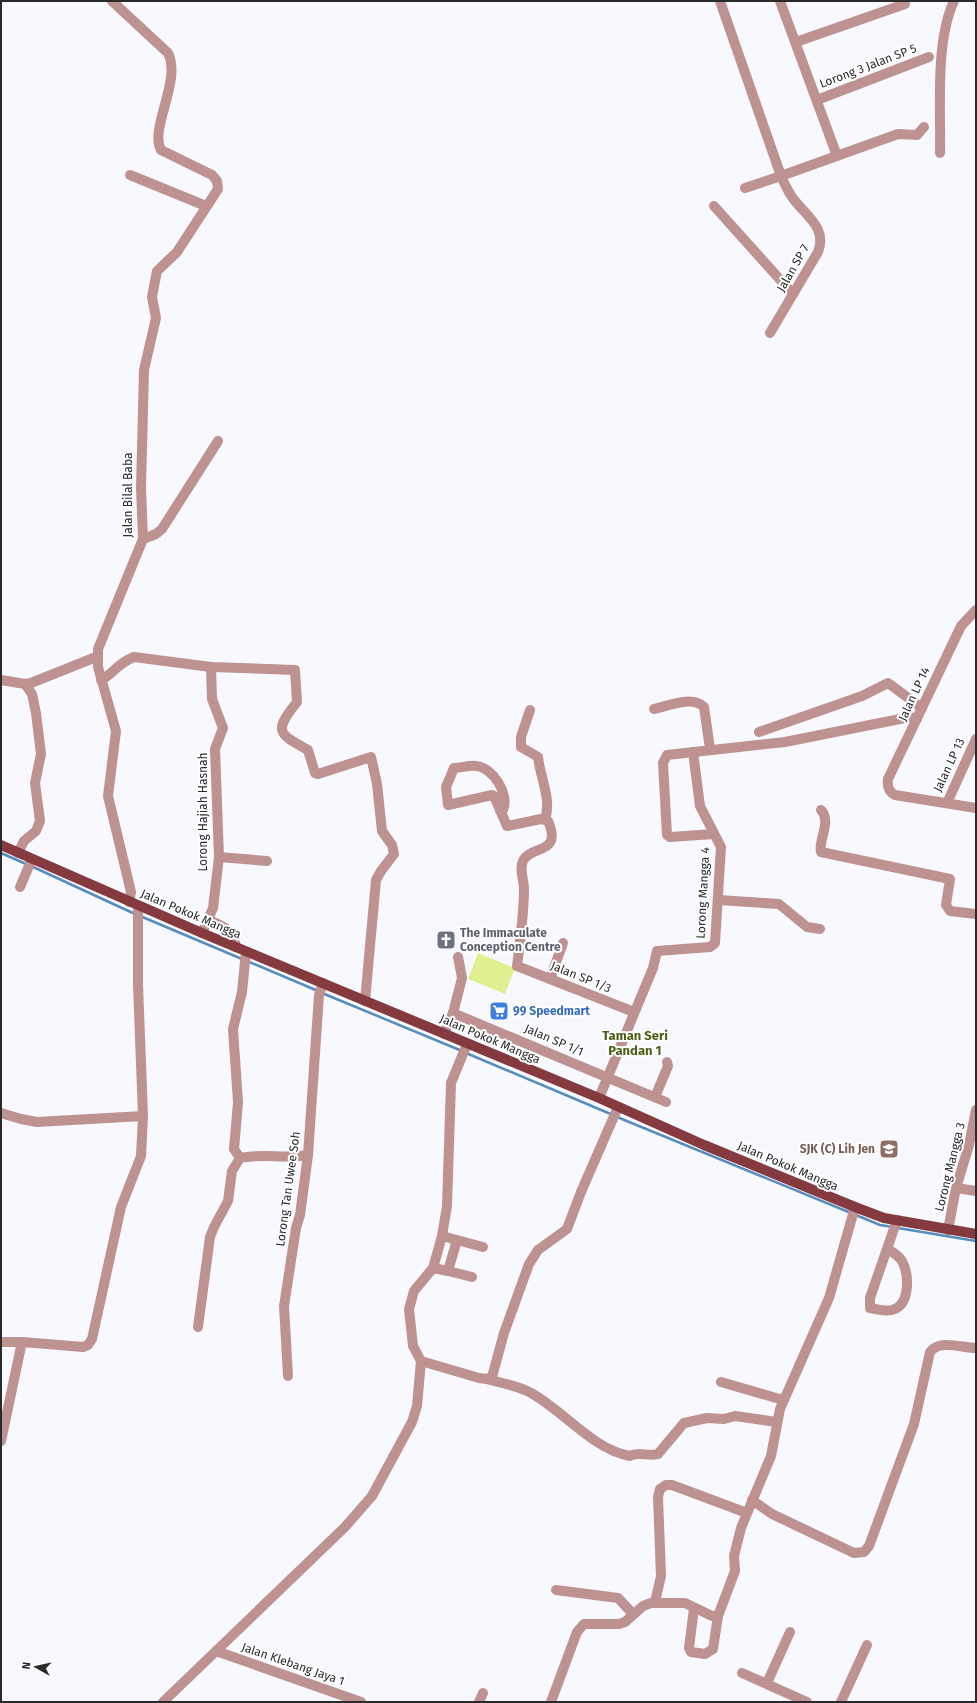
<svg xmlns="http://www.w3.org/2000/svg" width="977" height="1703" font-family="'Fira Sans',sans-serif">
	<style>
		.park { fill: #e0ef91 }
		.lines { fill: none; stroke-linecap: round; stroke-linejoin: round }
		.stream { stroke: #578dbc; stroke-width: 2.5 }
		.minor { stroke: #bf9292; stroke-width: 10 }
		.major { stroke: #853a3f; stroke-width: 10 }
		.labels { text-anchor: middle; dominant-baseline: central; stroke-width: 4; stroke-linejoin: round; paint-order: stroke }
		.street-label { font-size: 12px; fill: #292a2c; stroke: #fff }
		.worship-label { font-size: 12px; font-weight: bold; fill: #5b616d; stroke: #fff; text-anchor: start }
		.shop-label { font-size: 12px; font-weight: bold; fill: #366cbe; stroke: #fff; text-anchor: start }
		.education-label { font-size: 12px; font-weight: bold; fill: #785e54; stroke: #fff; text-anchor: end }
		.neighbourhood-label { font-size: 13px; font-weight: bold; fill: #495f17; stroke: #fff }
	</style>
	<rect width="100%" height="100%" fill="#f8f9ff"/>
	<polygon class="park" points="478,953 515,968 505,994 468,979"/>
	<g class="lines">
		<g class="stream">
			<polyline points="1,853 26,864"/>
			<polyline points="31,866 135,914"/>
			<polyline points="140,916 242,959"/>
			<polyline points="247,961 318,991"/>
			<polyline points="322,993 462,1051"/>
			<polyline points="466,1053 613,1115"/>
			<polyline points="617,1117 851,1213"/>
			<polyline points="856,1215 880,1225 893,1227"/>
			<polyline points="898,1228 976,1241"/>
		</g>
		<g class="minor">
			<path d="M112,1l56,52c14,27 -19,76 -7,97l51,25 5,6 1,8 -41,63 -20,19 -5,26 4,21 -12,52 -3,118 2,51 -45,110v18l18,64 -8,65 23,96 -2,10"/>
			<polyline points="720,1 781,176 898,134 917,135 924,127"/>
			<polyline points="780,1 837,156"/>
			<polyline points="796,42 905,4"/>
			<polyline points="817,100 929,57"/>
			<path d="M940,153c1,-46 -5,-111 14,-152"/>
			<polyline points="130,175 206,206"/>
			<path d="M745,188l36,-12c4,9 8,18 14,25 13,16 32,28 23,51l-48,81"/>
			<polyline points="714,206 793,294"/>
			<polyline points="143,539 156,534 162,529 218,441"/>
			<path d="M976,610l-15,16 -73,153c-1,7 1,13 7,16l81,13"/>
			<polyline points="1,680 25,684 31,683 96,657"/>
			<path d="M101,680c14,-7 15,-16 33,-23l77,10 84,3 2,32c-23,29 -20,31 11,48l7,23 3,1 53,-17 6,27 5,47 10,14 2,9 -13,17 -5,9 -11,121"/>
			<path d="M654,709c14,-3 38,-14 50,-2l6,42"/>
			<path d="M530,710l-9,27v10l17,10c2,20 14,43 7,62"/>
			<polyline points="759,732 862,696 888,683 922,708"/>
			<polyline points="947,803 976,739"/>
			<path d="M821,810c11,12 -3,29 0,42l129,27 -4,26 4,6 26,3"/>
			<path d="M500,811l3,-1c7,-15 -10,-43 -27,-44 -7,-1 -15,2 -22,2l-8,19 2,18 44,-10 2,1 13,30 34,-7 7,2c15,34 -18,24 -25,40 -4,8 1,19 1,28 0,25 -4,52 -7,77l117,46"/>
			<polyline points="714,834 670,837 667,835 663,763 667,755 785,742 910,717 917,719"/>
			<polyline points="18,853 24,841 36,831 40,821 35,783 41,754 36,713 32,694 25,684"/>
			<polyline points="219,857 267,861"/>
			<polyline points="20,887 32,859"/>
			<polyline points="719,900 779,904 807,927 820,929"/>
			<path d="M209,920c13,6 28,11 26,27"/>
			<polyline points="202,933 213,908 219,857 215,749 223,728 212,699 211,667"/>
			<polyline points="550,979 563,943"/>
			<polyline points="453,1013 666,1102"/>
			<polyline points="444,1034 453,1013 462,978 458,957"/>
			<polyline points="655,1097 668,1066 667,1062"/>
			<polyline points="599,1098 653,968 657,951 710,947 715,943 721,847 700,806 693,752"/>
			<polyline points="1,1113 21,1119 37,1122 143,1116"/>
			<polyline points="240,1158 234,1149 238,1102 233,1029 242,992 246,952"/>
			<polyline points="956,1188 976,1191"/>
			<polyline points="948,1230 956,1188 969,1145 976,1110"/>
			<polyline points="442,1236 483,1247"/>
			<path d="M887,1249c6,3 11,6 15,12 7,13 9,44 -10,49 -7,2 -15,-1 -22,-2v-10l27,-78"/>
			<polyline points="433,1268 448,1271 457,1240"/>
			<polyline points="448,1271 472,1277"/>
			<path d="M198,1327l12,-90 4,-10 14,-26 4,-30 8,-13c22,-5 45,1 68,-3"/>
			<polyline points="1,1342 22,1342"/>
			<polyline points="421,1361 479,1378 487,1379 492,1377 504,1333 529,1264 538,1250 567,1229 581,1192 618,1107"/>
			<polyline points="288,1376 284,1306 296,1228 300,1215 308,1155 319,995 323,983"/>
			<path d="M487,1379c13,4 33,7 44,14 33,18 61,56 99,63 9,-5 18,1 28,-2l26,-31 23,-5 17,1 11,-3 42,6"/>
			<polyline points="721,1382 783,1400"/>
			<polyline points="1,1441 22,1342 83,1347 88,1345 92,1339 121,1207 141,1156 143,1116 138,984 138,906"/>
			<path d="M752,1500l20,14 82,39 10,-1 5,-6 45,-122 16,-72c10,-13 31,-4 46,-4"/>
			<polyline points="556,1590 618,1598 633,1614"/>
			<polyline points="655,1602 661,1576 658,1497 660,1489 666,1485 672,1485 747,1513"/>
			<polyline points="694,1608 689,1648 691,1652 705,1654 713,1649 718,1616"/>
			<polyline points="216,1651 361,1702"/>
			<polyline points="742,1673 807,1702"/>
			<polyline points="767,1683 790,1632"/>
			<polyline points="163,1702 345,1527 372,1496 412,1422 417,1406 421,1361 413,1346 409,1309 414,1291 433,1268 442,1236 447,1206 451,1083 467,1044"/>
			<polyline points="479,1702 483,1693"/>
			<polyline points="551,1702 577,1632 584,1624 619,1624 625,1622 643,1606 651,1603 685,1603 712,1616 718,1616 735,1571 734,1556 741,1528 771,1456 780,1409 829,1298 855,1207"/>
			<polyline points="841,1702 867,1645"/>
		</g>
		<polyline class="major" points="1,845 202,933 599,1098 704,1145 855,1207 884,1218 976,1234"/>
	</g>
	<defs>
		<symbol id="church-square" viewBox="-11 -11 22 22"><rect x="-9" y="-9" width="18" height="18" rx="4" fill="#6b7280" stroke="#fff"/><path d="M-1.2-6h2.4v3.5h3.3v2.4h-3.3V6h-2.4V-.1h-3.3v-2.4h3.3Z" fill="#fff"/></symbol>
		<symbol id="supermarket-square" viewBox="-11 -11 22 22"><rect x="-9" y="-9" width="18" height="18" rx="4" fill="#3f7fe0" stroke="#fff"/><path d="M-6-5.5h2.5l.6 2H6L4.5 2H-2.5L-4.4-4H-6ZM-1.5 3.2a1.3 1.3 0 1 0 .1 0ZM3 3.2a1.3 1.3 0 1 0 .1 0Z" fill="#fff"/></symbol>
		<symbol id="school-square" viewBox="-11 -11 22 22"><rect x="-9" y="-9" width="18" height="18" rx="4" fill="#8d6e63" stroke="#fff"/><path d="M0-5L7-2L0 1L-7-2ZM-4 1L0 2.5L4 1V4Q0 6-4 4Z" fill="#fff"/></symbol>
	</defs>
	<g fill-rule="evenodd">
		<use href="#church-square" x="435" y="929" width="22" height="22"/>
		<use href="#supermarket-square" x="488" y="1000" width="22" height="22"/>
		<use href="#school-square" x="878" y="1138" width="22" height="22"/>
	</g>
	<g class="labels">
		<g class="street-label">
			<text transform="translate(868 66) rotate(-21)">Lorong 3 Jalan SP 5</text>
			<text transform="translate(793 268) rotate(-60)">Jalan SP 7</text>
			<text transform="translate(128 495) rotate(-90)">Jalan Bilal Baba</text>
			<text transform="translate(914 694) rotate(-65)">Jalan LP 14</text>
			<text transform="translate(949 765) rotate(-65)">Jalan LP 13</text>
			<text transform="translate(203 812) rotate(-90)">Lorong Hajiah Hasnah</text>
			<text transform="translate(703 893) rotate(-87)">Lorong Mangga 4</text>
			<text transform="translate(191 914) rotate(23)">Jalan Pokok Mangga</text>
			<text transform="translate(581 977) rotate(22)">Jalan SP 1/3</text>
			<text transform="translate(490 1039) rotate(23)">Jalan Pokok Mangga</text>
			<text transform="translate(554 1040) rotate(23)">Jalan SP 1/1</text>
			<text transform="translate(788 1166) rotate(23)">Jalan Pokok Mangga</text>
			<text transform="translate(950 1167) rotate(-76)">Lorong Mangga 3</text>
			<text transform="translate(288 1189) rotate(-82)">Lorong Tan Uwee Soh</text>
			<text transform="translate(293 1664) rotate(19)">Jalan Klebang Jaya 1</text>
		</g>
		<g class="worship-label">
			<text x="460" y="933">The Immaculate<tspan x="460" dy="14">Conception Centre</tspan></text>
		</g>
		<g class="shop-label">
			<text x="513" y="1011">99 Speedmart</text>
		</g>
		<g class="education-label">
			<text x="875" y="1149">SJK (C) Lih Jen</text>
		</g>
		<g class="neighbourhood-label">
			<text x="635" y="1035">Taman Seri<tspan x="635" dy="15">Pandan 1</tspan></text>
		</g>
	</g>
	<rect width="977" height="1703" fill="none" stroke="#292a2c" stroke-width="4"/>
	<g transform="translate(36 1667) rotate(278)" stroke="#ffffff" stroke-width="3" paint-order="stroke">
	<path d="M0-3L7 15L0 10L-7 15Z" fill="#292a2c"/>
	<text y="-6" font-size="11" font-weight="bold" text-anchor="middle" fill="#292a2c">N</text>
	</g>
</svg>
